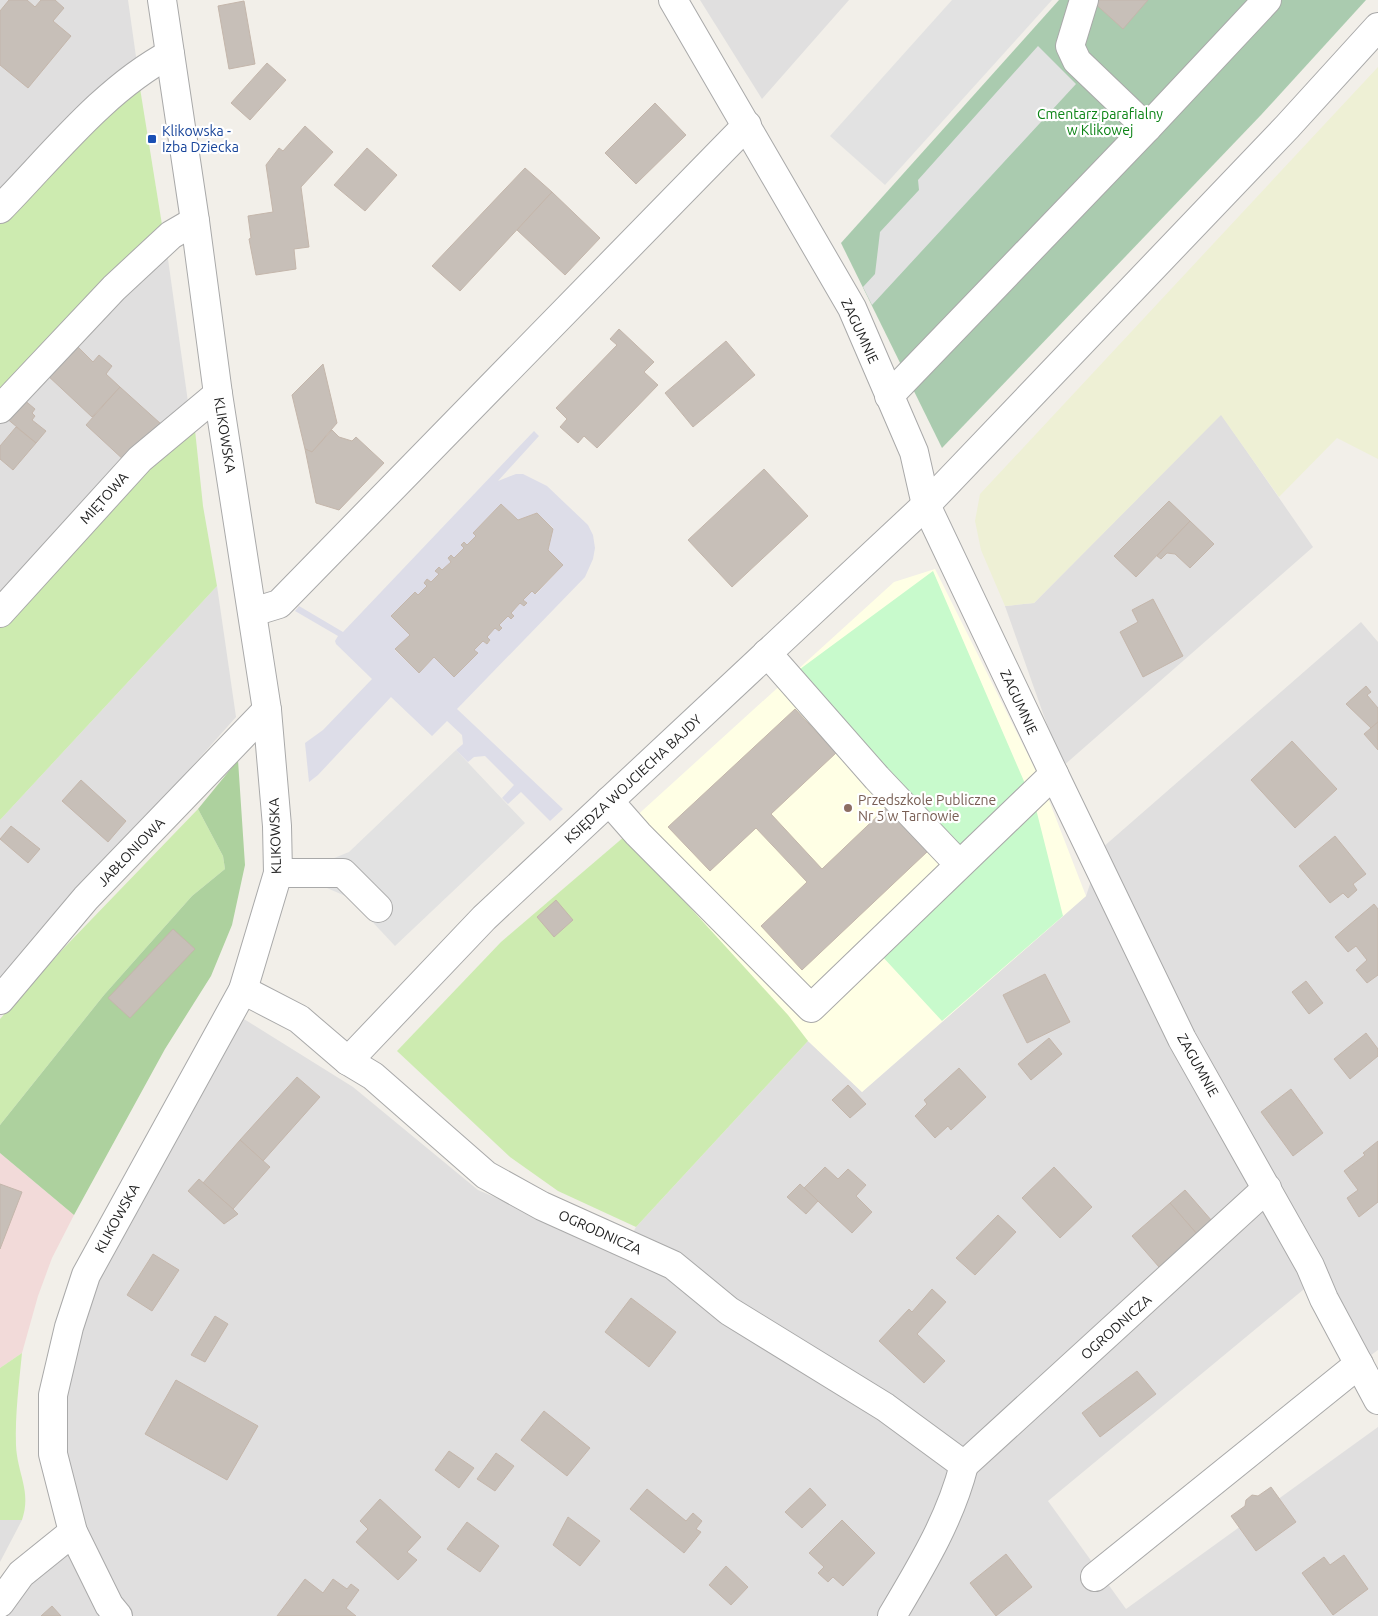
<svg xmlns="http://www.w3.org/2000/svg" width="1378" height="1616" font-family="Ubuntu,sans-serif">
	<style>
		.residential { fill: #e0dfdf }
		.commercial { fill: #f2dad9 }
		.education { fill: #ffffe5 }
		.farmland { fill: #eef0d5 }
		.grass { fill: #cdebb0 }
		.forest { fill: #add19e }
		.cemetery { fill: #aacbaf }
		.park { fill: #c8facc }
		.parking { fill: #e2e2e2 }
		.plaza { fill: #dddde8; fill-rule: evenodd }
		.building { fill: #c7bfb8; stroke: #c4b6ab }
		.lines { fill: none; stroke-linecap: round; stroke-linejoin: round }
		.minor-casing { stroke: #a9a9a9; stroke-width: 30 }
		.minor { stroke: #fff; stroke-width: 28 }
		.transit-dot { fill: #1a4fb4; stroke: #fff; stroke-width: 2 }
		.education-dot { fill: #8d6e63; stroke: #fff; stroke-width: 2 }
		.labels { text-anchor: middle; dominant-baseline: central; stroke-width: 4.5; stroke-linejoin: round; paint-order: stroke }
		.park-label { font-size: 14px; fill: #0c8416; stroke: #fff }
		.transit-label { font-size: 14px; fill: #164399; stroke: #fff; text-anchor: start }
		.street-label { font-size: 14px; fill: #222; stroke: #fff }
		.education-label { font-size: 14px; fill: #785e54; stroke: #fff; text-anchor: start }
	</style>
	<rect width="100%" height="100%" fill="#f2efe9"/>
	<g class="residential">
		<polygon points="0,0 128,0 137,64 0,198"/>
		<polygon points="700,0 849,0 762,99"/>
		<polygon points="167,252 188,402 0,601 0,417"/>
		<polygon points="1221,414 1313,547 1062,767 1005,606 1034,603"/>
		<polygon points="217,586 236,717 0,982 0,820"/>
		<polygon points="1361,622 1378,642 1378,1350 1359,1364 1315,1280 1048,1501 1126,1609 1378,1427 1378,1616 0,1616 73,1532 53,1454 69,1327 231,1011 353,1087 478,1190 622,1252 636,1227 808,1041 862,1092 1086,896 1102,848"/>
		<polygon points="0,1520 22,1520 0,1562"/>
	</g>
	<polygon class="commercial" points="0,1153 74,1215 52,1258 38,1296 22,1353 0,1368"/>
	<polygon class="education" points="935,569 1043,785 1086,896 862,1092 808,1041 621,830 894,582"/>
	<polygon class="farmland" points="1378,67 1378,459 1337,438 1279,497 1221,415 1034,603 1005,606 981,550 975,521 980,494"/>
	<g class="grass">
		<polygon points="139,82 163,231 0,395 0,222"/>
		<polygon points="195,430 203,506 217,586 0,820 0,628 146,467"/>
		<polygon points="198,809 223,856 225,869 192,896 104,995 0,1125 0,1019 62,950"/>
		<polygon points="625,836 788,1015 808,1041 636,1227 558,1191 510,1157 397,1051 501,942"/>
		<path d="M22,1353c-3,31 -7,61 -6,92 1,28 16,47 6,75h-22v-152z"/>
	</g>
	<polygon class="forest" points="238,760 245,865 232,925 211,976 165,1049 74,1215 0,1153 0,1125 104,995 192,896 225,869 223,856 198,809"/>
	<polygon class="cemetery" points="1059,0 1366,0 1261,115 942,448 841,243"/>
	<polygon class="park" points="933,571 1036,809 1063,916 942,1021 881,955 969,871 792,675"/>
	<g class="parking">
		<polygon points="952,0 1052,0 885,185 830,136"/>
		<polygon points="1038,46 1076,84 872,305 863,287 875,274 880,232 919,190 918,180"/>
		<polygon points="456,750 525,823 395,946 350,898 320,885 322,863 349,852"/>
	</g>
	<path class="plaza" d="M534,431l5,5 -41,45 18,-7h7l24,12 41,39 5,10 2,13 -2,11 -8,18 -128,132 106,100 -13,12 -29,-29 -13,12 -6,-6 12,-13 -29,-29 -11,1 -6,5 -12,-12 7,-6 -1,-9 -15,-14 -15,15 -41,-39 -73,78 -9,7 -4,-39 18,-13 49,-51 -36,-35 -1,-3 3,-5 -43,-25 4,-5 44,26zM501,504l17,16 19,-7 16,15 -5,22 15,15 -27,29 -4,-3 -9,9 4,3h-7l-9,10 3,3 -3,2 -3,-2 -9,9 3,3 -3,3 -4,-3 -8,9 3,4 -3,3 -4,-3 -9,9 3,3 -23,24 -20,-20 -15,16 -24,-23 15,-15 -19,-19 24,-24 3,3 9,-9 -3,-3 3,-4 4,3 20,-20 -3,-4 3,-3 3,3 10,-10 -3,-3 3,-3 3,3 9,-9 -3,-3z"/>
	<g class="building">
		<polygon points="9,0 27,0 35,7 41,0 55,0 64,8 53,21 71,36 28,88 0,65 0,11"/>
		<polygon points="1091,0 1148,0 1123,29"/>
		<polygon points="244,1 255,64 229,69 218,6"/>
		<polygon points="267,63 286,80 250,120 231,103"/>
		<polygon points="655,103 686,135 636,184 605,153"/>
		<polygon points="305,126 333,152 301,187 309,247 294,249 296,269 256,275 249,239 251,238 248,216 273,212 266,165 279,148 283,151"/>
		<polygon points="367,148 397,175 365,211 334,185"/>
		<polygon points="525,168 552,192 460,291 432,266"/>
		<polygon points="552,192 600,238 565,275 517,230"/>
		<polygon points="619,329 654,362 644,372 658,385 597,448 584,436 578,443 560,427 567,419 556,408 617,345 610,339"/>
		<polygon points="726,341 755,375 693,427 665,393"/>
		<polygon points="75,344 93,362 99,355 112,366 106,374 120,387 92,417 46,374"/>
		<polygon points="323,364 337,423 312,452 305,449 292,395"/>
		<polygon points="120,387 161,424 126,462 86,425"/>
		<polygon points="23,399 35,409 32,413 35,416 32,420 46,431 36,443 5,417"/>
		<polygon points="16,427 36,443 13,470 0,459 0,446"/>
		<polygon points="332,430 339,437 352,441 356,437 384,463 339,510 316,503 305,449 312,452"/>
		<polygon points="764,469 808,516 732,587 688,540"/>
		<polygon points="1169,501 1190,521 1136,577 1114,556"/>
		<polygon points="501,504 518,520 537,513 553,529 548,550 563,565 535,594 532,591 523,600 527,603 524,606 520,603 511,613 514,616 511,619 508,616 499,625 502,628 499,631 495,628 487,637 490,640 487,644 483,641 474,650 478,653 454,677 434,657 419,673 395,649 410,635 391,616 415,592 418,595 427,586 424,583 427,579 431,582 439,574 435,571 439,567 442,570 451,562 448,558 451,555 454,558 464,548 461,545 464,542 467,545 476,536 473,533"/>
		<polygon points="1190,521 1214,544 1190,568 1175,554 1167,553 1161,559 1157,556"/>
		<polygon points="1153,599 1183,656 1143,677 1120,632 1138,622 1132,610"/>
		<polygon points="1366,686 1371,692 1367,695 1378,708 1378,722 1371,728 1346,704"/>
		<polygon points="795,709 836,753 771,814 822,869 887,807 928,851 802,970 761,926 807,882 756,828 710,871 668,827"/>
		<polygon points="1378,722 1378,750 1364,734"/>
		<polygon points="1292,741 1337,789 1295,828 1251,780"/>
		<polygon points="81,780 126,821 108,842 62,801"/>
		<polygon points="11,826 40,849 28,863 0,839"/>
		<polygon points="1335,836 1366,874 1353,884 1357,890 1348,898 1343,893 1330,903 1299,866"/>
		<polygon points="556,900 573,920 554,937 537,917"/>
		<polygon points="1374,904 1378,909 1378,975 1367,983 1356,970 1367,960 1356,946 1348,952 1335,937"/>
		<polygon points="173,929 195,949 130,1018 108,998"/>
		<polygon points="1045,974 1070,1022 1027,1043 1003,995"/>
		<polygon points="1306,981 1323,1003 1309,1014 1292,992"/>
		<polygon points="1366,1033 1378,1049 1378,1056 1350,1079 1334,1059"/>
		<polygon points="1049,1038 1062,1054 1031,1080 1018,1064"/>
		<polygon points="959,1068 986,1097 951,1130 948,1126 935,1138 915,1116 927,1104 924,1100"/>
		<polygon points="297,1077 320,1097 263,1161 240,1140"/>
		<polygon points="848,1085 866,1104 850,1118 832,1100"/>
		<polygon points="1291,1089 1323,1133 1293,1156 1261,1112"/>
		<polygon points="240,1140 270,1167 233,1209 203,1183"/>
		<polygon points="1378,1141 1378,1202 1359,1217 1347,1198 1358,1190 1344,1171 1365,1155 1363,1153"/>
		<polygon points="825,1167 838,1179 848,1169 866,1185 856,1196 872,1212 852,1233 804,1188"/>
		<polygon points="1054,1167 1092,1207 1060,1238 1022,1198"/>
		<polygon points="199,1179 233,1209 238,1214 224,1224 188,1191"/>
		<polygon points="0,1184 22,1192 0,1249"/>
		<polygon points="800,1184 818,1201 806,1214 787,1197"/>
		<polygon points="1185,1190 1212,1221 1197,1234 1170,1203"/>
		<polygon points="1170,1203 1197,1234 1159,1267 1132,1236"/>
		<polygon points="998,1215 1016,1232 975,1275 956,1258"/>
		<polygon points="153,1254 179,1270 152,1311 127,1295"/>
		<polygon points="932,1289 946,1302 917,1334 945,1361 924,1383 879,1341 909,1309 912,1312"/>
		<polygon points="631,1298 676,1332 649,1367 605,1332"/>
		<polygon points="215,1316 228,1324 205,1362 191,1355"/>
		<polygon points="1137,1371 1156,1394 1100,1437 1082,1413"/>
		<polygon points="176,1380 258,1426 227,1480 145,1434"/>
		<polygon points="544,1411 590,1448 567,1476 521,1440"/>
		<polygon points="449,1451 474,1468 459,1488 435,1470"/>
		<polygon points="496,1453 514,1466 495,1491 477,1479"/>
		<polygon points="1271,1487 1296,1522 1256,1551 1231,1516 1245,1506 1246,1500 1252,1495 1258,1496"/>
		<polygon points="810,1488 826,1505 802,1528 785,1512"/>
		<polygon points="647,1489 686,1521 693,1513 702,1521 696,1529 701,1532 684,1553 630,1509"/>
		<polygon points="380,1499 421,1537 407,1552 417,1560 398,1580 356,1542 368,1529 360,1521"/>
		<polygon points="568,1517 600,1541 580,1566 553,1545"/>
		<polygon points="842,1520 875,1553 843,1586 833,1577 828,1582 818,1573 824,1567 809,1553"/>
		<polygon points="467,1522 499,1546 480,1572 447,1549"/>
		<polygon points="1006,1554 1032,1587 996,1616 970,1583"/>
		<polygon points="1344,1555 1368,1589 1333,1615 1302,1573 1324,1557 1330,1565"/>
		<polygon points="726,1566 748,1587 731,1605 709,1585"/>
		<polygon points="305,1579 323,1593 333,1579 347,1589 351,1584 359,1590 346,1608 356,1616 277,1616"/>
		<polygon points="52,1606 61,1616 41,1616"/>
	</g>
	<g class="lines">
		<defs>
			<g id="minor">
				<polyline points="673,0 852,308 914,452 926,505 1054,774 1182,1039 1310,1266 1324,1299 1378,1400"/>
				<polyline points="1084,0 1070,46 1077,61 1147,128"/>
				<path d="M0,209c52,-53 104,-120 170,-155"/>
				<polyline points="889,396 1147,128 1267,0"/>
				<polyline points="0,409 114,288 171,235 195,221"/>
				<polyline points="253,612 279,604 747,125"/>
				<polyline points="0,613 140,459 218,394"/>
				<polyline points="767,653 877,778 953,858"/>
				<polyline points="609,801 638,834 811,1008 1054,774"/>
				<polyline points="278,873 343,873 378,908"/>
				<path d="M243,990l56,29 49,42 25,15 113,99 56,31 131,59 56,46 156,96 79,58c-14,55 -43,102 -72,151"/>
				<polyline points="0,1000 86,898 267,710"/>
				<polyline points="348,1061 484,918 926,505 1287,127 1378,27"/>
				<polyline points="964,1465 1267,1188"/>
				<polyline points="1095,1577 1359,1364"/>
				<polyline points="0,1603 21,1574 73,1532"/>
				<polyline points="118,1616 109,1605 73,1532 53,1454 53,1395 69,1327 86,1275 243,990 278,873 277,826 267,710 218,394 195,221 162,0"/>
			</g>
		</defs>
		<use href="#minor" class="minor-casing"/>
		<use href="#minor" class="minor"/>
	</g>
	<rect class="transit-dot" x="147" y="134" width="10" height="10" rx="2.5"/>
	<circle class="education-dot" cx="848" cy="808" r="5"/>
	<g class="labels">
		<g class="park-label">
			<text x="1100" y="114">Cmentarz parafialny<tspan x="1100" dy="16">w Klikowej</tspan></text>
		</g>
		<g class="transit-label">
			<text x="162" y="131">Klikowska -<tspan x="162" dy="16">Izba Dziecka</tspan></text>
		</g>
		<g class="street-label">
			<text transform="translate(860 331) rotate(65)">ZAGUMNIE</text>
			<text transform="translate(225 435) rotate(81)">KLIKOWSKA</text>
			<text transform="translate(104 498) rotate(-48)">MIĘTOWA</text>
			<text transform="translate(1019 702) rotate(65)">ZAGUMNIE</text>
			<text transform="translate(633 779) rotate(-43)">KSIĘDZA WOJCIECHA BAJDY</text>
			<text transform="translate(275 836) rotate(-92)">KLIKOWSKA</text>
			<text transform="translate(131 852) rotate(-46)">JABŁONIOWA</text>
			<text transform="translate(1198 1065) rotate(61)">ZAGUMNIE</text>
			<text transform="translate(117 1218) rotate(-61)">KLIKOWSKA</text>
			<text transform="translate(600 1232) rotate(24)">OGRODNICZA</text>
			<text transform="translate(1116 1327) rotate(-42)">OGRODNICZA</text>
		</g>
		<g class="education-label">
			<text x="858" y="800">Przedszkole Publiczne<tspan x="858" dy="16">Nr 5 w Tarnowie</tspan></text>
		</g>
	</g>
</svg>
